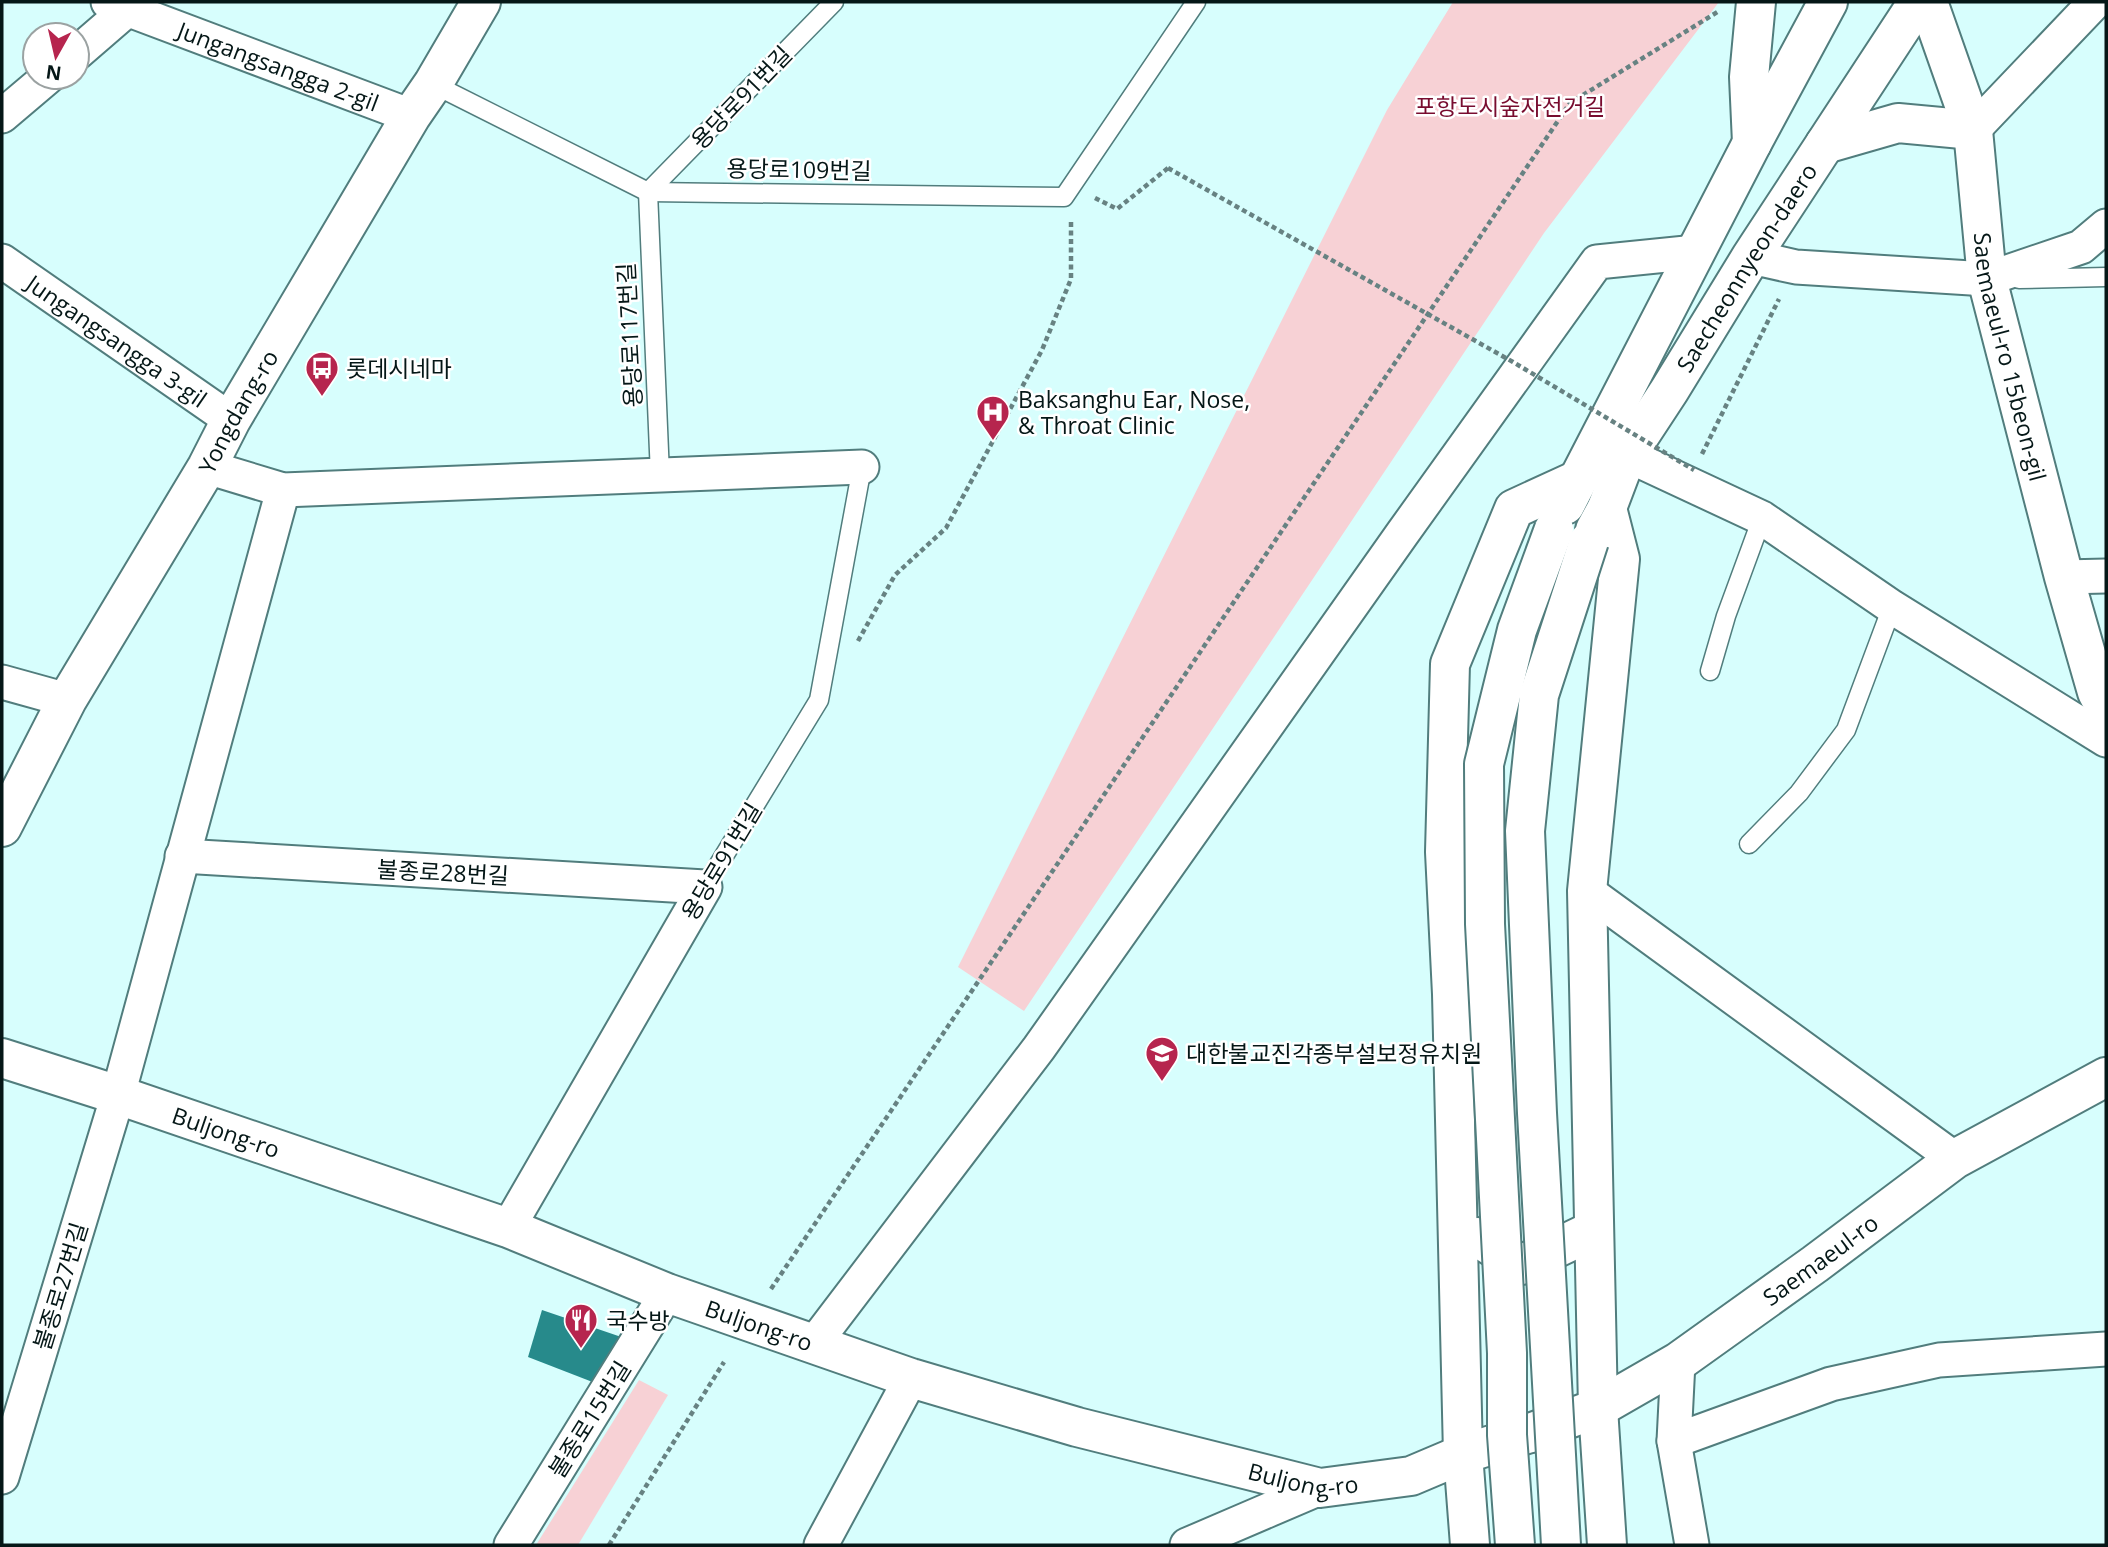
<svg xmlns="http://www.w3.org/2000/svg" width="2108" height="1547" font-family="'Open Sans','Noto Sans KR',sans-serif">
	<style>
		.green { fill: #f7d1d5 }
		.building { fill: #278a8b }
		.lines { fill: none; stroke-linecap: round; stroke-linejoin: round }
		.lane-casing { stroke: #517d7d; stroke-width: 21 }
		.street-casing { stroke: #517d7d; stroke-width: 37 }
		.secondary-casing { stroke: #517d7d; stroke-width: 42 }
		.primary-casing { stroke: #517d7d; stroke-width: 42 }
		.path { stroke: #678282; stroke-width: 4.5; stroke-dasharray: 5 3.5; stroke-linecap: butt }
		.lane { stroke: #fff; stroke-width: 18 }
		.street { stroke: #fff; stroke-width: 33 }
		.secondary { stroke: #fff; stroke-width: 38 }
		.primary { stroke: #fff; stroke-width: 38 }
		.primary-bridge-casing { stroke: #517d7d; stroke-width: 42; stroke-linecap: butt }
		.path-bridge { stroke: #678282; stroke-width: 4.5; stroke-dasharray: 5 3.5; stroke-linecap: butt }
		.primary-bridge { stroke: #fff; stroke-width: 38 }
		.labels { text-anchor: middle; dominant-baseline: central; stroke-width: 5; stroke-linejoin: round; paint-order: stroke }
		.street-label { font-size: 23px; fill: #051717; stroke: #fff }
		.park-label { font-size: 23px; fill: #780c2f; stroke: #fff }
		.poi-label { font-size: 23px; fill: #051717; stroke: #fff; text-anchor: start }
	</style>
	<rect width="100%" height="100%" fill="#d7fefd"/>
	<g class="green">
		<polygon points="1453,2 1719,2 1544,233 1024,1011 958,967 1387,110"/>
		<polygon points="639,1380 668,1395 578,1545 536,1545"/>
	</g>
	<polygon class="building" points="542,1310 636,1342 608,1388 528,1357"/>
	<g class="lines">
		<defs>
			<g id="lane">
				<polyline points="433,84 648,192 1064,197 1196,2"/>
				<polyline points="648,192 660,475"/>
				<polyline points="648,192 834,2"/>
				<polyline points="2019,279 2106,277"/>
				<polyline points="1710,671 1726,616 1762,518"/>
				<polyline points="1749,844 1799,793 1846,730 1892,607"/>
				<polyline points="705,887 819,700 862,467"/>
			</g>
			<g id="street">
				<path id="s1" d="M108,2l303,114"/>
				<polyline points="77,53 136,2"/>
				<polyline points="2,116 48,77"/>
				<polyline points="1973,130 2095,2"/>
				<polyline points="1751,257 1796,267 1987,279 2081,247 2106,226"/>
				<path id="s2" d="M2,261l229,159"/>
				<polyline points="1627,455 1762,518 1892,607 2106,740"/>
				<polyline points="207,467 283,490 862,467"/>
				<polyline points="2064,577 2106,576"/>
				<polyline points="2,682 67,700"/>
				<polyline points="182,856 705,887 508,1228"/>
				<polyline points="1587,891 1955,1159"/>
				<polyline points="813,1345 1039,1048 1402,534 1597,262 1696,252"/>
				<polyline points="1678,1362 1674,1441 1831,1384 1939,1360 2106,1349"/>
				<polyline points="1674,1441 1692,1545"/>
				<polyline points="2,1477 118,1095 283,490"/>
				<polyline points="511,1545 667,1293"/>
				<polyline points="821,1545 911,1378"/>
				<polyline points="1187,1545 1320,1488"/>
			</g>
			<g id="secondary">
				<path id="s3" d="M1928,2l45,128 14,149 77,298 33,115 9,17"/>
				<polyline points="1825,144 1898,123 1973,130"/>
				<path id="s4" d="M2,827l65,-127 140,-233 24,-47 180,-304 22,-32 48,-82"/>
				<path id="s5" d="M2,1058l116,37 390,133 159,65 244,85 166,49 243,61 91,-12 52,-22 67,-21"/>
			</g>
			<g id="primary">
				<polyline points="1752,143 1749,77 1756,2"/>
				<polyline points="1565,505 1752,143 1828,2"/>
				<path id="s6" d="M1595,530l12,-22 20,-53 42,-64 82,-134 167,-255"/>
				<polyline points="1477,1237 1521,1265 1594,1230"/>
				<path id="s7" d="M1530,1433l68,-25 80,-46 137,-98 140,-105 151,-82"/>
				<polyline points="1470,1545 1463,1454 1452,994 1445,852 1450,664 1514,509 1575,481"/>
				<polyline points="1607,1545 1598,1408 1587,891 1620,559 1607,508"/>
			</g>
		</defs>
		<use href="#lane" class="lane-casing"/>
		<use href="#street" class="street-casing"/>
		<use href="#secondary" class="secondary-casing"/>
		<use href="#primary" class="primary-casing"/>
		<g class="path">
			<polyline points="1095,198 1117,209 1168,168"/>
			<polyline points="1702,454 1779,299"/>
			<polyline points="858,641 895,575 946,528 1042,350 1071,279 1071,222"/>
			<polyline points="771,1289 1570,103 1719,11"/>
			<polyline points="609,1545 724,1362"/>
		</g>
		<use href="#lane" class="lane"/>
		<use href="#street" class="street"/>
		<use href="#secondary" class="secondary"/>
		<use href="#primary" class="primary"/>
		<defs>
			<g id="primary-bridge">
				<polyline points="1515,1545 1507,1435 1507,1353 1485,924 1484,764 1517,630 1554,529"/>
				<polyline points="1561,1545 1537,1113 1525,831 1539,695 1589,541"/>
			</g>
		</defs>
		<use href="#primary-bridge" class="primary-bridge-casing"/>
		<polyline class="path-bridge" points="1168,168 1513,362 1694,470"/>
		<use href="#primary-bridge" class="primary-bridge"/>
	</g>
	<defs>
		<symbol id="bus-pin" viewBox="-11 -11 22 30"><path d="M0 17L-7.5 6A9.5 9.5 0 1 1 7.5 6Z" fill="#b6254e" stroke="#fff"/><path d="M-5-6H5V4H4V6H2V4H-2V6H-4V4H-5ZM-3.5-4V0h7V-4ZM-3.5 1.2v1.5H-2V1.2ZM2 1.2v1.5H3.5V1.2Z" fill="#fff"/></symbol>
		<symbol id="hospital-pin" viewBox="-11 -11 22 30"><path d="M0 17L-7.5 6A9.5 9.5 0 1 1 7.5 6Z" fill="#b6254e" stroke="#fff"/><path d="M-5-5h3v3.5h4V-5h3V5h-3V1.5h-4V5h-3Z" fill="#fff"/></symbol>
		<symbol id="school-pin" viewBox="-11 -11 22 30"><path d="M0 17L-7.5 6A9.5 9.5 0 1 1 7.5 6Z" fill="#b6254e" stroke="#fff"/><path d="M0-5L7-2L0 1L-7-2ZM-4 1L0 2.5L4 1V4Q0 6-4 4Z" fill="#fff"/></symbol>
		<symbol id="restaurant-pin" viewBox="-11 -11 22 30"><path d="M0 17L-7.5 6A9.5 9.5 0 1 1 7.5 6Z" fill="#b6254e" stroke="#fff"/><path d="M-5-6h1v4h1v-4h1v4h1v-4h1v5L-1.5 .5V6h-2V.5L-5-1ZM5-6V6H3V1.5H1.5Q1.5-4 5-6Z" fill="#fff"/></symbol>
	</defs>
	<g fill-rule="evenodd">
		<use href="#bus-pin" x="303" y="349" width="38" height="52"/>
		<use href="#hospital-pin" x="974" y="393" width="38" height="52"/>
		<use href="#school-pin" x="1143" y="1034" width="38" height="52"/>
		<use href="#restaurant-pin" x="562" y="1301" width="38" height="52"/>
	</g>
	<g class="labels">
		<g class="street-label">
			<text stroke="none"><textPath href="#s1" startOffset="182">Jungangsangga 2-gil</textPath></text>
			<text transform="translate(741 97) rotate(-46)">용당로91번길</text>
			<text transform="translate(799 169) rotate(1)">용당로109번길</text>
			<text stroke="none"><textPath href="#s6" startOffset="304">Saecheonnyeon-daero</textPath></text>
			<text transform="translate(629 335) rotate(-93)">용당로117번길</text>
			<text stroke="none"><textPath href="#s2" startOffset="140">Jungangsangga 3-gil</textPath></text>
			<text stroke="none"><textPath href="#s3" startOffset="366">Saemaeul-ro 15beon-gil</textPath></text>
			<text stroke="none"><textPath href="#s4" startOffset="478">Yongdang-ro</textPath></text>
			<text transform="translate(721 861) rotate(-59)">용당로91번길</text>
			<text transform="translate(443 872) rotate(3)">불종로28번길</text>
			<text stroke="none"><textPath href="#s5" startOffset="236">Buljong-ro</textPath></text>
			<text stroke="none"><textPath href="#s7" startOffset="340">Saemaeul-ro</textPath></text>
			<text transform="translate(60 1286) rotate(-73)">불종로27번길</text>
			<text stroke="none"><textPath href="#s5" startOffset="803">Buljong-ro</textPath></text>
			<text transform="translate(589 1419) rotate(-58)">불종로15번길</text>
			<text stroke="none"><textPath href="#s5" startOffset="1370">Buljong-ro</textPath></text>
		</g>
		<g class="park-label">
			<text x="1510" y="106">포항도시숲자전거길</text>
		</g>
		<g class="poi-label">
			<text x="346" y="368">롯데시네마</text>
			<text x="1018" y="399">Baksanghu Ear, Nose,<tspan x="1018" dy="26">&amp; Throat Clinic</tspan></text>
			<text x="1186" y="1053">대한불교진각종부설보정유치원</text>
			<text x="606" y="1320">국수방</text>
		</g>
	</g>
	<rect width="2108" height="1547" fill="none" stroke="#051717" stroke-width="7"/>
	<g transform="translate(56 56) rotate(188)"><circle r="33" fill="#ffffff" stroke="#9ba2a2" stroke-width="2"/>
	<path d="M0-5L12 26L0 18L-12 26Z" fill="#b6254e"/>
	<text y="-10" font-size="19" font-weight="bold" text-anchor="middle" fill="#051717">N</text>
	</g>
</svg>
